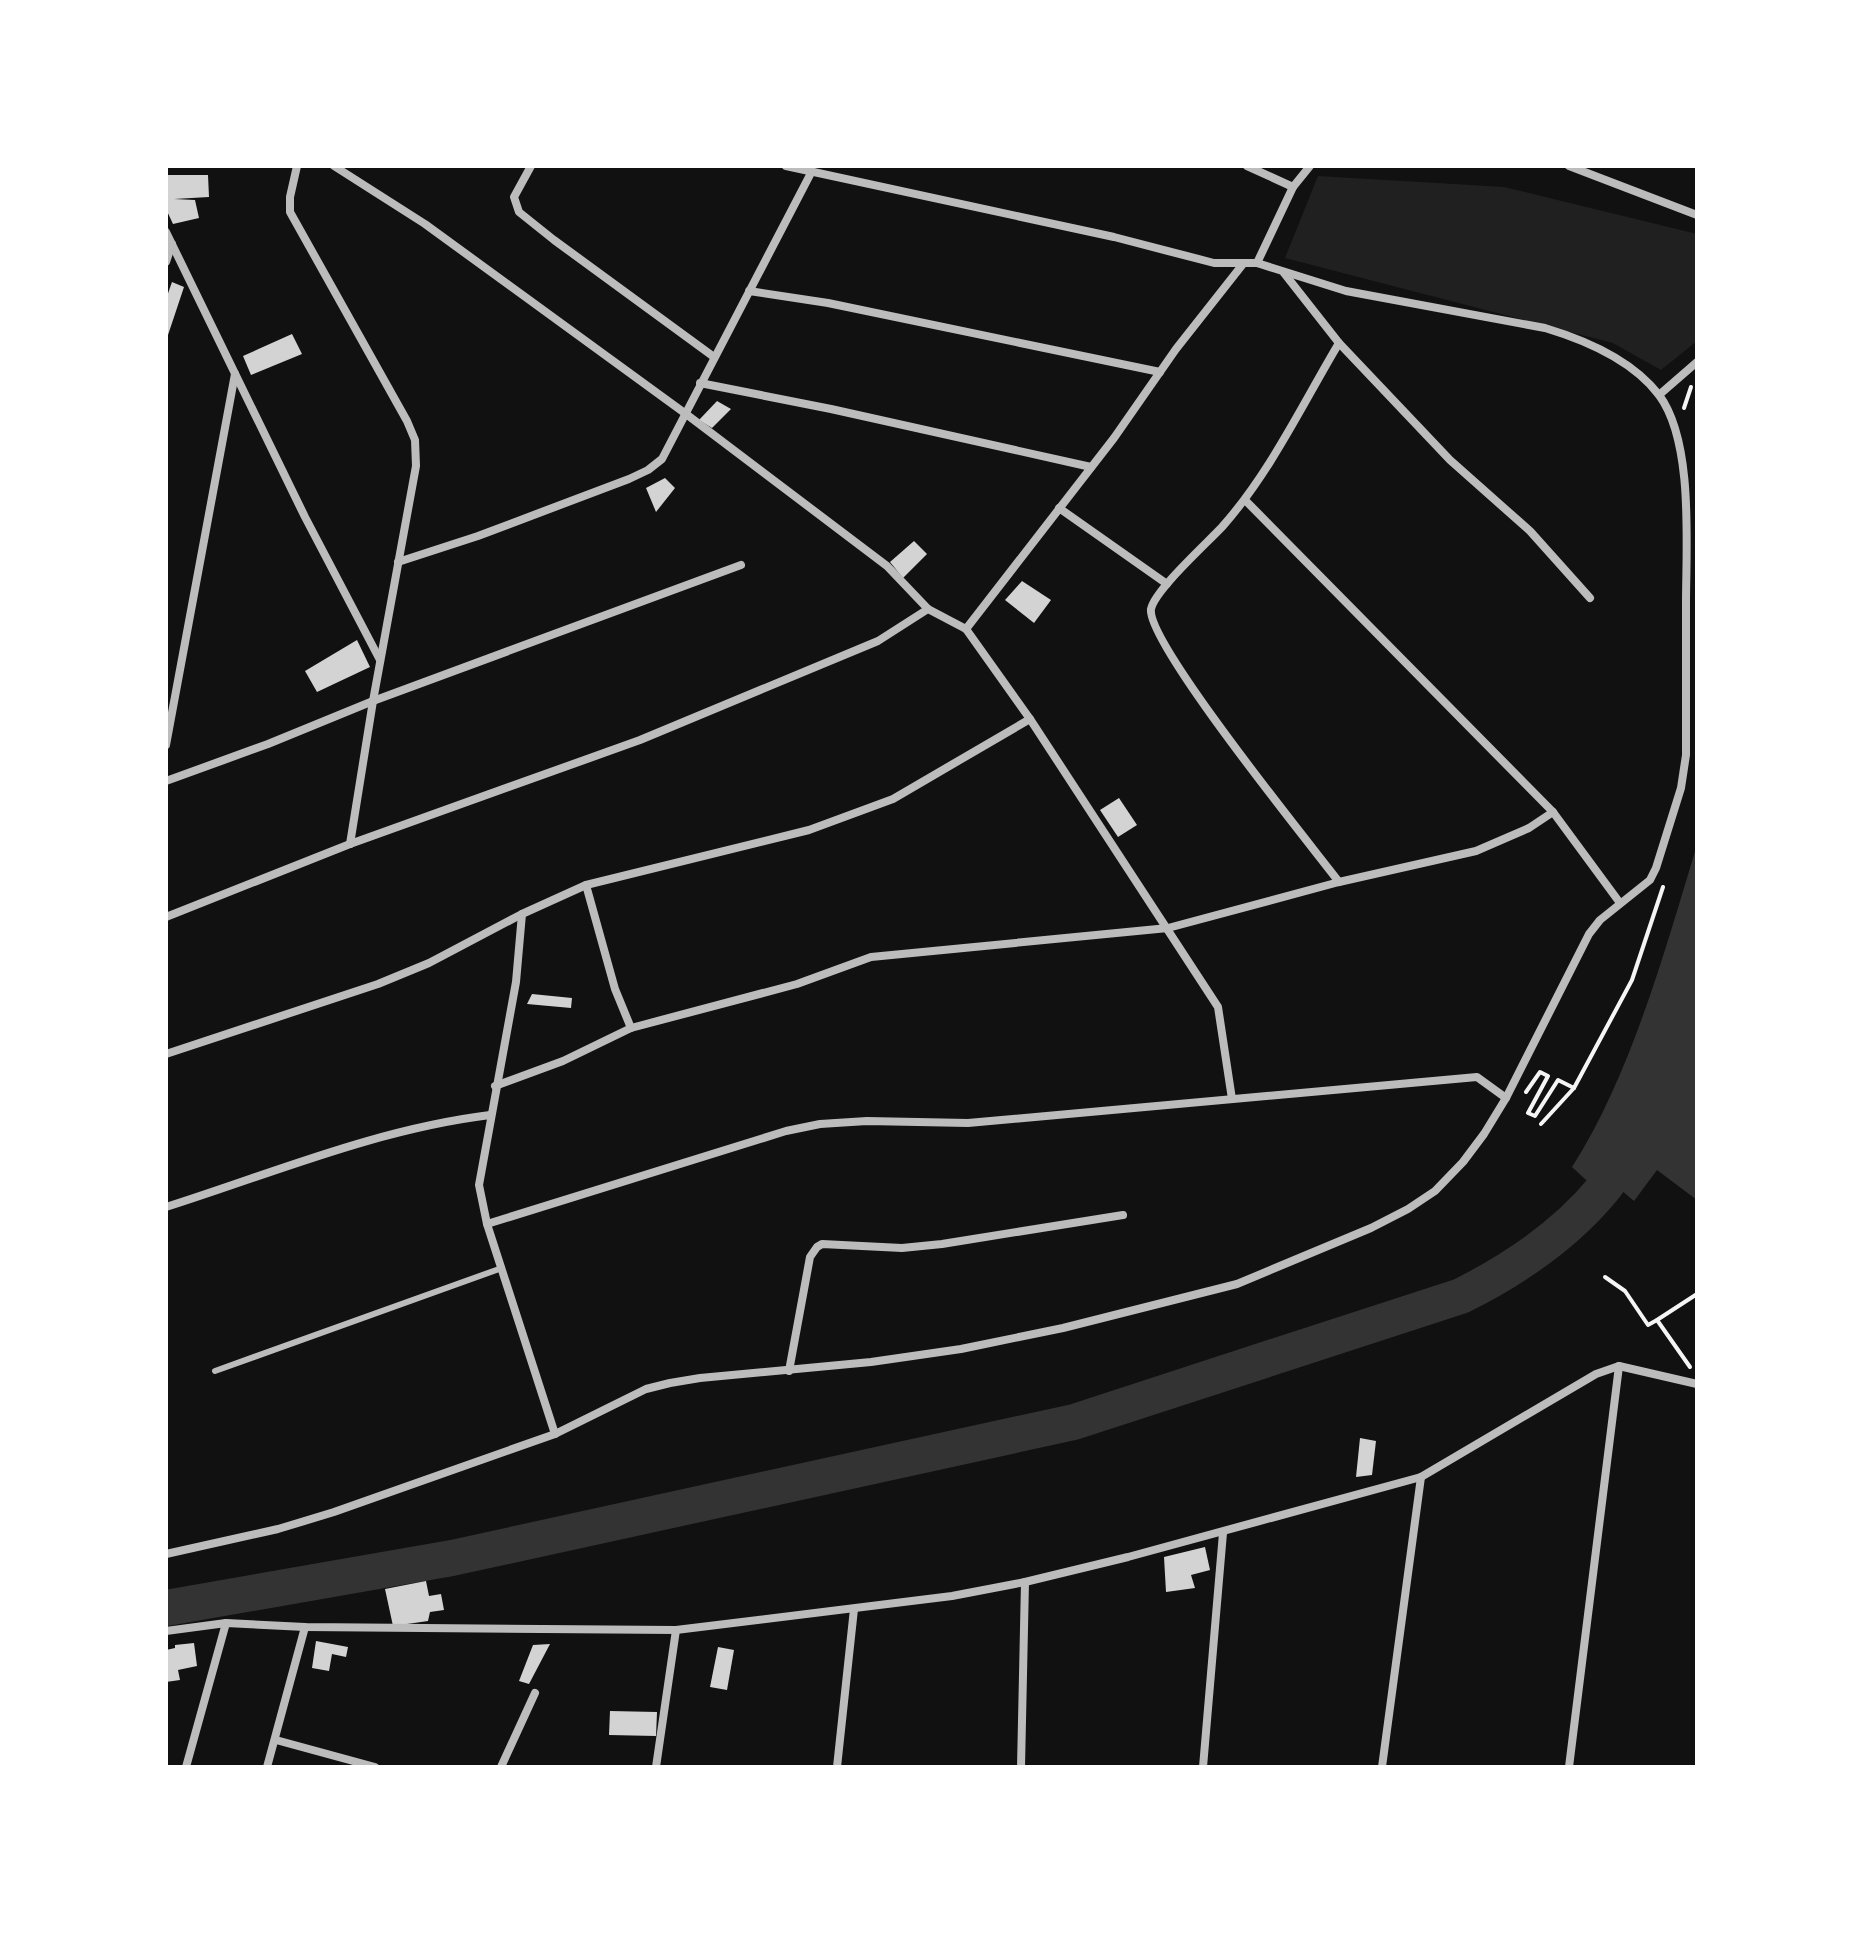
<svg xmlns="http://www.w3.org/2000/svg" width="1863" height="1933" font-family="Montserrat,sans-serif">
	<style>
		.green { fill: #202020 }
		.water { fill: #333 }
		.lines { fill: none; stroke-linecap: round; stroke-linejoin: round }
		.river { stroke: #333; stroke-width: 36 }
		.building { fill: #d3d3d3 }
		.path { stroke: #f5f5f5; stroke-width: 4 }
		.service { stroke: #bcbcbc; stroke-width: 6 }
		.minor { stroke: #bcbcbc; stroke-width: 8 }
	</style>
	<rect width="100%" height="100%" fill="#111"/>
	<polygon class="green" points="1318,176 1504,187 1697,234 1697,341 1661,370 1613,343 1285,258"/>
	<path class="water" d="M1697,845v355l-40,-30 -23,31 -13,-11 -11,12 -38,-35c59,-92 93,-217 125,-322z"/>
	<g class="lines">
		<path class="river" d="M166,1608l286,-50 622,-136 387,-126c52,-26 104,-61 142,-107 9,-10 16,-24 24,-36"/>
	</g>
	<g class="building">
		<polygon points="166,175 208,175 209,197 174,199 195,200 199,218 173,224 166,209"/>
		<polygon points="172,282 184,287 167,338 166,299"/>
		<polygon points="292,334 302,354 251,375 243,356"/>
		<polygon points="717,401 731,409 712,428 699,420"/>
		<polygon points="665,478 675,488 656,512 646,488"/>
		<polygon points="914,541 927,554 903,578 890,562"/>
		<polygon points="1022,581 1051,600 1034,623 1005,600"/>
		<polygon points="357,640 370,667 317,692 305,671"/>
		<polygon points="1119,798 1137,825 1118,837 1100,810"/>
		<polygon points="532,994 572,998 571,1008 527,1004"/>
		<polygon points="1360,1438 1376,1441 1372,1475 1356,1477"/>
		<polygon points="1205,1547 1210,1570 1191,1575 1195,1588 1166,1592 1164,1557"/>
		<polygon points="426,1581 429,1596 441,1594 444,1610 430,1612 428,1621 393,1626 385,1589"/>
		<polygon points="316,1641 348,1647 346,1657 332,1654 329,1671 312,1668"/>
		<polygon points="194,1643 197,1666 178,1670 180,1680 166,1682 166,1650 175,1648 175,1645"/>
		<polygon points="550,1644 529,1684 519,1681 533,1645"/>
		<polygon points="718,1647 734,1650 727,1690 710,1687"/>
		<polygon points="610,1711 657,1712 656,1736 609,1735"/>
	</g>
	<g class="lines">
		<g class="path">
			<polyline points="1684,408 1691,387"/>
			<polyline points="1526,1092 1540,1072 1548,1076 1528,1113 1535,1116 1558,1080 1574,1088"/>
			<polyline points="1541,1124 1574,1088 1632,980 1663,887"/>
			<polyline points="1605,1277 1625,1291 1648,1325 1657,1320 1690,1367"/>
			<polyline points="1657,1320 1697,1294"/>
		</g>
		<polyline class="service" points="215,1371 502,1268"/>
		<g class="minor">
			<polyline points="297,166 290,197 290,212 407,421 415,440 416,466 373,701 350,844"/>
			<polyline points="334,166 425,224 686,414 887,566 928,609 966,629 1030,719 1218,1007 1232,1099"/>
			<polyline points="531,166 514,197 519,212 554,240 714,357"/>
			<polyline points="1247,166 1293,187"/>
			<polyline points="1569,166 1697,215"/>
			<polyline points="166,232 305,517 380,660"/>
			<polyline points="166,262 172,244"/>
			<polyline points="1257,263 1293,187 1310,166"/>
			<polyline points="1284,273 1339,343 1450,460 1530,531 1590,598"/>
			<polyline points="749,291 828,303 1160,372"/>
			<path d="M1339,343c-37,62 -69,130 -117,184 -16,17 -67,63 -71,82 -5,33 159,235 188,273"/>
			<polyline points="700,383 831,409 1091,467"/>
			<polyline points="1659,395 1697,362"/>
			<polyline points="1245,500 1553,812 1620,903"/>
			<polyline points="1059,508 1167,584"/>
			<polyline points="398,562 478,536 629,479 648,470 662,459 812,171"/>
			<polyline points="966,629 1114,438 1176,349 1243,264"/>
			<polyline points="166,745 235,374"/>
			<polyline points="166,781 268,744 373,701 741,565"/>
			<polyline points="586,885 615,989 631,1028"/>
			<polyline points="522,914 516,982 479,1185 487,1224 555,1434"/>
			<polyline points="166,917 350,844 640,740 878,641 928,609"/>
			<polyline points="166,1054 378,984 429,963 522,914 586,885 809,830 893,799 1030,719"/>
			<polyline points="495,1086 563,1061 631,1028 797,984 871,957 1168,928 1339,882 1476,851 1529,828 1553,812"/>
			<path d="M166,1207c107,-34 211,-78 324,-92"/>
			<polyline points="487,1224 786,1131 820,1124 867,1121 968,1123 1477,1077 1506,1098"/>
			<polyline points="789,1371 810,1257 817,1247 822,1244 902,1248 942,1244 1123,1215"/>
			<path d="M166,1554l112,-25 56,-17 221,-78 91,-45 24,-6 30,-5 171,-16 90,-13 102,-21 174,-44 134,-56 37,-19 27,-18 28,-29 21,-28 22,-36 83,-164 11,-14 50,-40 6,-12 25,-80 5,-33c0,-51 0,-101 0,-152 0,-57 8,-161 -27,-208 -26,-34 -74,-55 -114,-67l-199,-37 -89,-28h-43l-100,-26 -328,-71"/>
			<polyline points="166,1631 226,1623 305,1627 676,1630 952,1596 1025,1582 1128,1557 1421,1477 1596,1374 1619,1366 1697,1384"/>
			<polyline points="276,1740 375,1767"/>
			<polyline points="186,1767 226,1623"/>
			<polyline points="267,1767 305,1627"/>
			<polyline points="501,1767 535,1693"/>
			<polyline points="656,1767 676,1630"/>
			<polyline points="837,1767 854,1609"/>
			<polyline points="1021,1767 1025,1582"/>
			<polyline points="1203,1767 1223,1533"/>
			<polyline points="1382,1767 1421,1477"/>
			<polyline points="1569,1767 1619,1366"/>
		</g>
	</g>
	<rect width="1863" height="1933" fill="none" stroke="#ffffff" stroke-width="336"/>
</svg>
